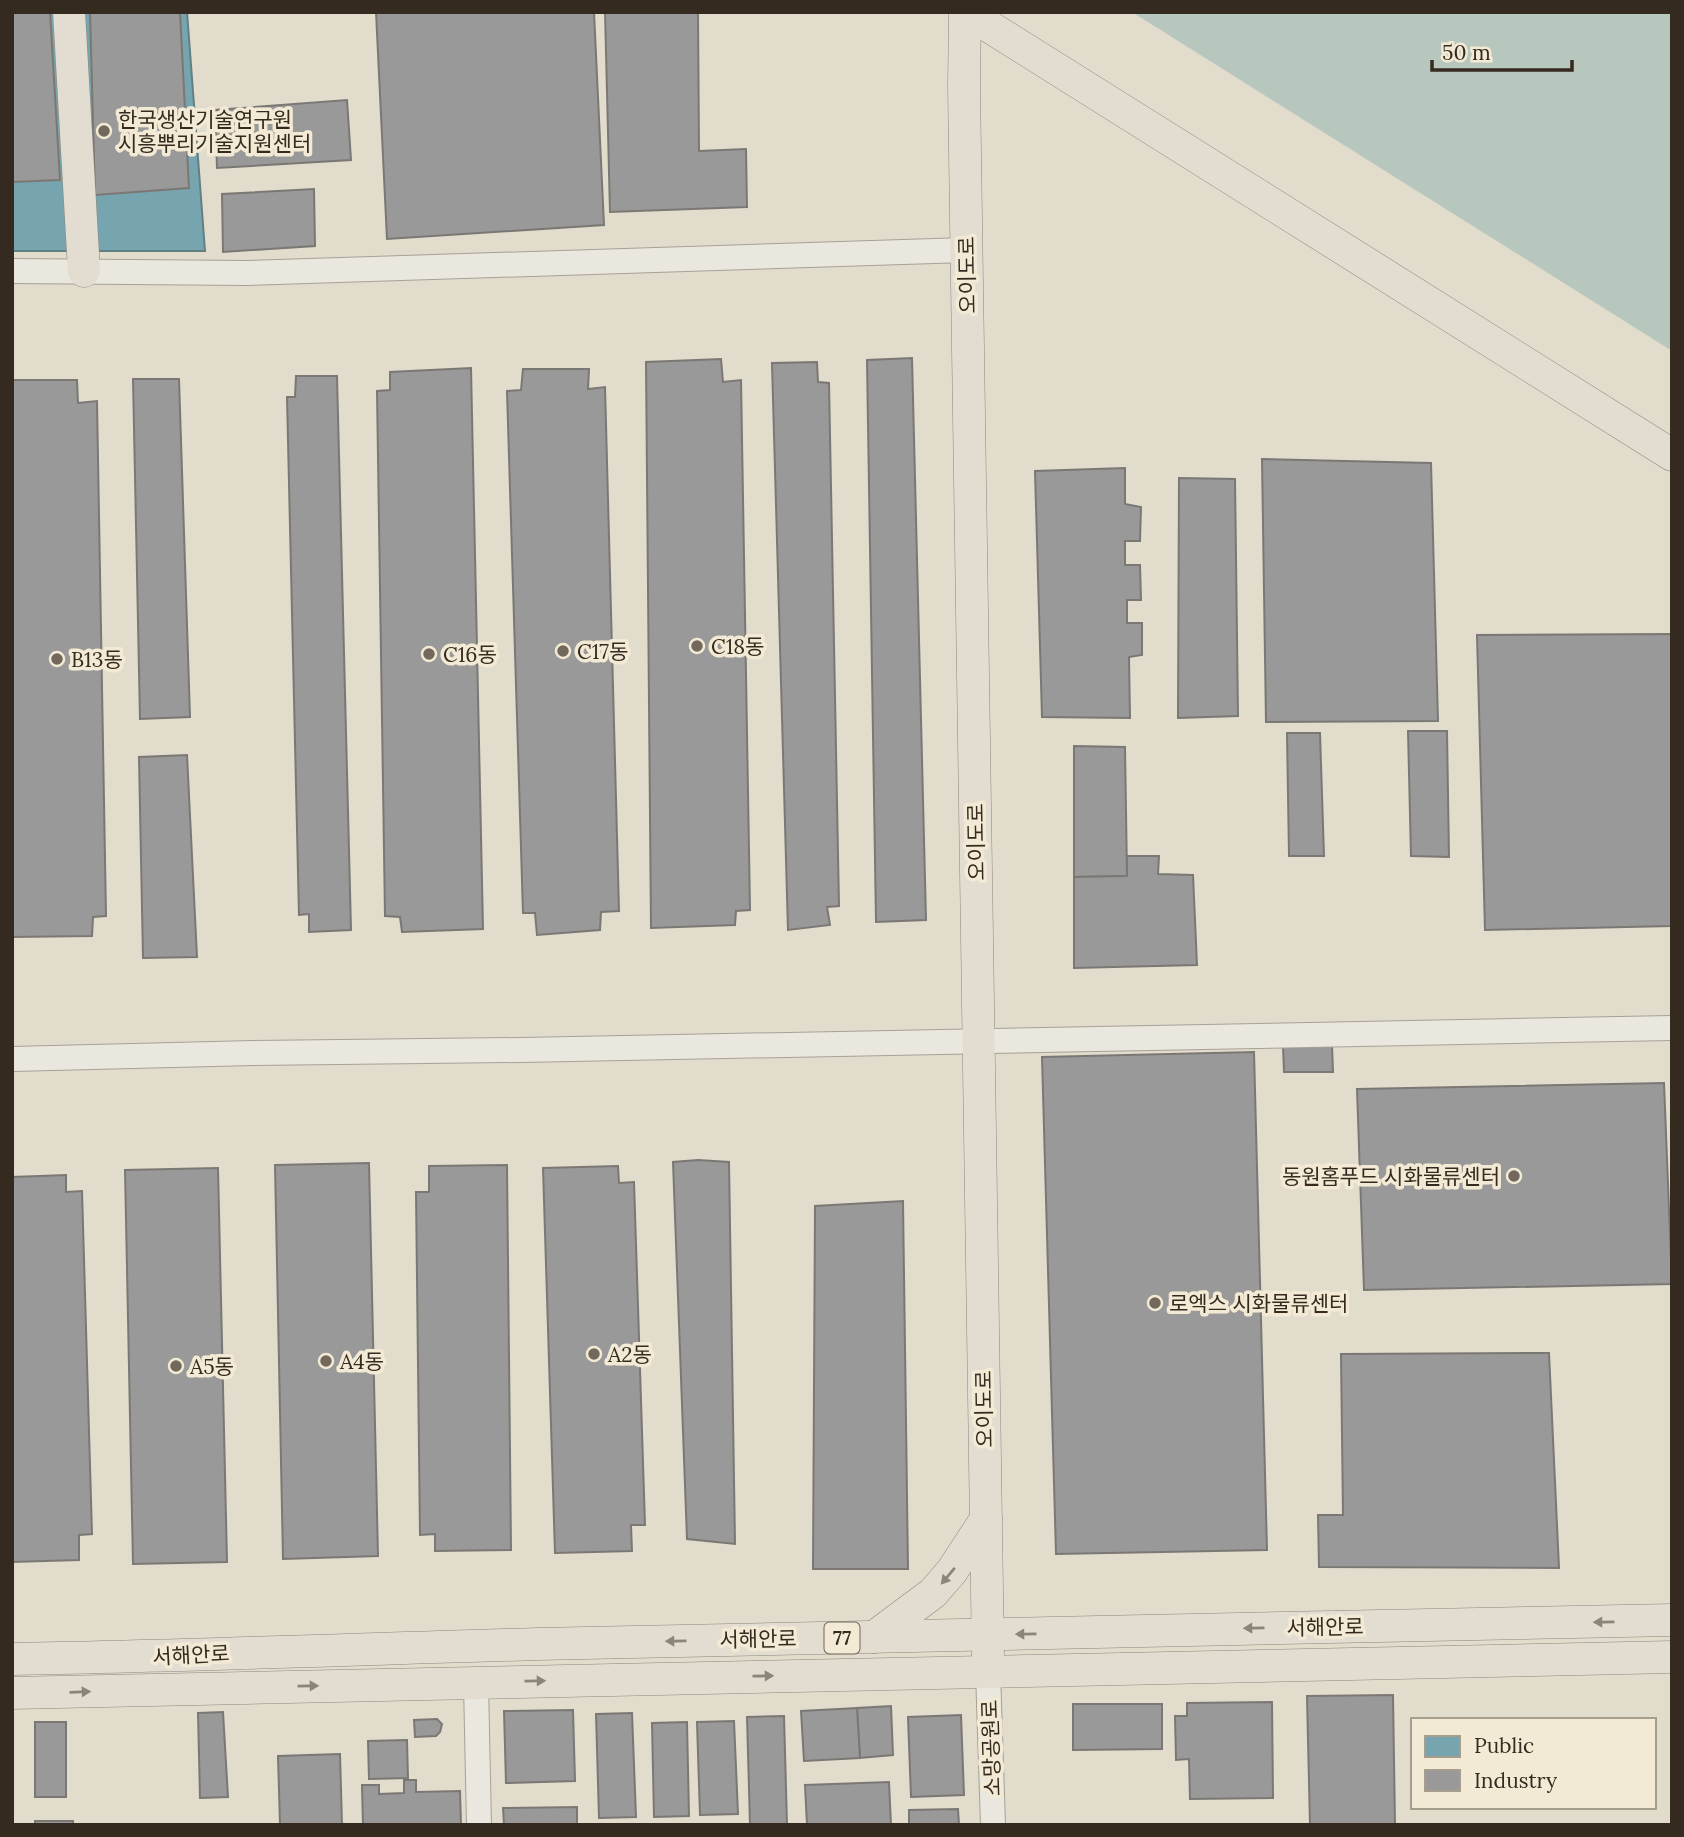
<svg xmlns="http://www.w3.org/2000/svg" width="1684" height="1837" font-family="Lora,'Noto Sans KR',serif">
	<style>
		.water { fill: #b8c7be }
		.public { fill: #76a5af; stroke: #628084; stroke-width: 2 }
		.industry { fill: #999; stroke: #7b7874; stroke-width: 2 }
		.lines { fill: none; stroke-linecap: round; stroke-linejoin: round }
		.minor-casing { stroke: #a7a197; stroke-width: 26 }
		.major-casing { stroke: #8d877d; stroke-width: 33 }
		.minor { stroke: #eae7df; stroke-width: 24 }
		.major { stroke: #e2ddd0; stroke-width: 32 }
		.oneway { fill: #8c8478 }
		.poi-dot { fill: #72685c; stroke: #f2ead4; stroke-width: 2.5 }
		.labels { text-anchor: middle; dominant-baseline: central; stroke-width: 7; stroke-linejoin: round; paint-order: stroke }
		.shield { fill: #f2ead4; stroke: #6e6455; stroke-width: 2 }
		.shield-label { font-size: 19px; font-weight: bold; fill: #352a1f }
		.poi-label { font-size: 21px; fill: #352a1f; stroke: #f2ead4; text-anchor: start }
		.street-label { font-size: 21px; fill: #352a1f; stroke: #f2ead4 }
	</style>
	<rect width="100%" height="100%" fill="#e2dccd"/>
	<polygon class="water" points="1132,12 1672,12 1672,351"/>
	<polygon class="public" points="12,12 187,12 205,251 12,251"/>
	<g class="industry">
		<polygon points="12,12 50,12 60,180 12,182"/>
		<polygon points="90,12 180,12 189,188 95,195"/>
		<polygon points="376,12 594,12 604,225 387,239"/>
		<polygon points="605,12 698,12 699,151 746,149 747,207 610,212"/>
		<polygon points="347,100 351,160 217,168 215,110"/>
		<polygon points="314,189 315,246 223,252 222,194"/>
		<polygon points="912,358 926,920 876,922 867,360"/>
		<polygon points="721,359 723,382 741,380 750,910 736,911 735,925 651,928 646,362"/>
		<polygon points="817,362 818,382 829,383 839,906 827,907 830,925 788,930 772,363"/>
		<polygon points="471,368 483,929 402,932 400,917 385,916 377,391 390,390 390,372"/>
		<polygon points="523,369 589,369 588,389 605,387 619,911 601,912 600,930 537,935 535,913 523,913 507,391 521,390"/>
		<polygon points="296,376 337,376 351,930 309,932 309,914 299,915 287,397 295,397"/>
		<polygon points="133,379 179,379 190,717 140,719"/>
		<polygon points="12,380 77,380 78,403 97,401 106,916 93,917 92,936 12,937"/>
		<polygon points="1262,459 1431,463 1438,721 1266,722"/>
		<polygon points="1125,468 1125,504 1141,507 1140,541 1125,541 1125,565 1140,565 1141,600 1127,600 1127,623 1142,623 1142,655 1129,657 1130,718 1042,717 1035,471"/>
		<polygon points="1179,478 1235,479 1238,716 1178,718"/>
		<polygon points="1672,634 1672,926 1485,930 1477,635"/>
		<polygon points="1408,731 1447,731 1449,857 1411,856"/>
		<polygon points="1287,733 1320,733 1324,856 1289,856"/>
		<polygon points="1074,746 1125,747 1127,876 1074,877"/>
		<polygon points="187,755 197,957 143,958 139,757"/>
		<polygon points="1127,856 1159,856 1158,874 1193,875 1197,965 1074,968 1074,877 1127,876"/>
		<polygon points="1283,1046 1332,1046 1333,1072 1284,1072"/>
		<polygon points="1254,1052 1267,1550 1056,1554 1042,1057"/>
		<polygon points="1664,1083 1672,1284 1364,1290 1357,1089"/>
		<polygon points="698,1160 729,1162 735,1544 687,1539 673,1162"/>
		<polygon points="369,1163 378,1556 283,1559 275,1165"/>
		<polygon points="507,1165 511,1550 435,1551 435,1534 420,1535 416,1192 429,1192 429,1166"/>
		<polygon points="618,1166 619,1183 634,1182 645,1525 631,1525 632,1551 555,1553 543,1168"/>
		<polygon points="218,1168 227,1562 133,1564 125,1170"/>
		<polygon points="66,1175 66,1192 82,1191 92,1534 79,1535 79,1560 12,1562 12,1177"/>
		<polygon points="903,1201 908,1569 813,1569 815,1206"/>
		<polygon points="1549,1353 1559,1568 1319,1567 1318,1515 1343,1515 1341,1354"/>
		<polygon points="1393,1695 1395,1825 1310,1825 1307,1696"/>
		<polygon points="1272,1702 1273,1798 1190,1799 1189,1759 1176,1760 1175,1716 1187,1716 1187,1703"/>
		<polygon points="1073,1704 1162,1704 1162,1749 1073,1750"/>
		<polygon points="891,1706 893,1755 860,1758 857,1708"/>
		<polygon points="857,1708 860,1758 804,1761 801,1711"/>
		<polygon points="573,1710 575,1781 506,1783 504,1711"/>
		<polygon points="223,1712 228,1797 200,1798 198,1713"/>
		<polygon points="632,1713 636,1817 599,1818 596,1714"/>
		<polygon points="961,1715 964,1795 911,1797 908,1717"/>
		<polygon points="784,1716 787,1825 750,1825 747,1717"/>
		<polygon points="437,1719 442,1724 440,1732 436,1736 415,1737 414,1720"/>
		<polygon points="734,1721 738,1814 700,1815 697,1722"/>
		<rect x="35" y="1722" width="31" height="75"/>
		<polygon points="687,1722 689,1816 654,1817 652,1723"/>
		<polygon points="407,1740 408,1778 369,1779 368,1741"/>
		<polygon points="340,1754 342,1825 280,1825 278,1756"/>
		<polygon points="404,1780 416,1780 416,1792 460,1791 461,1825 363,1825 362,1785 379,1785 379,1794 404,1793"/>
		<polygon points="889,1782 891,1825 807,1825 805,1785"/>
		<polygon points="577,1807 577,1825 504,1825 503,1808"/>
		<polygon points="958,1809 959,1825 909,1825 909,1810"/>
		<rect x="35" y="1821" width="38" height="4"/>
	</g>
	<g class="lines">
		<defs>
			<g id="minor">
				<polyline points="12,271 247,273 966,250"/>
				<polyline points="12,1059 253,1053 521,1050 1672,1028"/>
				<polyline points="988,1671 993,1825"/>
				<polyline points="476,1683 479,1825"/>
			</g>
			<g id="major">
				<polyline points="69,12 84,271"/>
				<polyline points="965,12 964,87 988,1656"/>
				<polyline points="966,12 1672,455"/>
				<polyline points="874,1637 933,1593 952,1571 986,1519"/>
				<path d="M12,1659c175,-3 350,-10 526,-15 378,-9 756,-16 1134,-24"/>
				<polyline points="12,1693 1672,1657"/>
			</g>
		</defs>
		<use href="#minor" class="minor-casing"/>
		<use href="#major" class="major-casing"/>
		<use href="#minor" class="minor"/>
		<use href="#major" class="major"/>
	</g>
	<defs><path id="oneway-solid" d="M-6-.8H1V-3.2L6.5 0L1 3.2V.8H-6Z" transform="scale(1.75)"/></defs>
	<g class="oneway">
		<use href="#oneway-solid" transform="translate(948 1576) rotate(130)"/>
		<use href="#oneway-solid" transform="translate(1604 1622) rotate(179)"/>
		<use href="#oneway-solid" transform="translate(1254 1628) rotate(179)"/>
		<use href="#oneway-solid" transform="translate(1026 1634) rotate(179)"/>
		<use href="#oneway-solid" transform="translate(676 1641) rotate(179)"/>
		<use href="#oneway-solid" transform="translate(763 1676) rotate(-1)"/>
		<use href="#oneway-solid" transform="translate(535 1681) rotate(-1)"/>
		<use href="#oneway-solid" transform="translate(308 1686) rotate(-1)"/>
		<use href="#oneway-solid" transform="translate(80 1692) rotate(-2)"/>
	</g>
	<g class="poi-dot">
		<circle cx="104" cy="131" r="7"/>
		<circle cx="697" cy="646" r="7"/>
		<circle cx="563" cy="651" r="7"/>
		<circle cx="429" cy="654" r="7"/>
		<circle cx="57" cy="659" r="7"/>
		<circle cx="1514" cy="1176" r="7"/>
		<circle cx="1155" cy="1303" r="7"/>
		<circle cx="594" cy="1354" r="7"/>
		<circle cx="326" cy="1361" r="7"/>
		<circle cx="176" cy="1366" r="7"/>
	</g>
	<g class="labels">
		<rect class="shield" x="824.5" y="1622.5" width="35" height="31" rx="5"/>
		<g class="shield-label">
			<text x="842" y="1638">77</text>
		</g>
		<g class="poi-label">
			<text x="118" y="119">한국생산기술연구원<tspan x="118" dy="24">시흥뿌리기술지원센터</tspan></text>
			<text x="711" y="646">C18동</text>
			<text x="577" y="651">C17동</text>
			<text x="443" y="654">C16동</text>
			<text x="71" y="659">B13동</text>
			<text x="1500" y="1176" text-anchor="end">동원홈푸드 시화물류센터</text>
			<text x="1169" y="1303">로엑스 시화물류센터</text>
			<text x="608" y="1354">A2동</text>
			<text x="340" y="1361">A4동</text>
			<text x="190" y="1366">A5동</text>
		</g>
		<g class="street-label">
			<text transform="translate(967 275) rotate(-91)">오이도로</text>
			<text transform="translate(976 842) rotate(-91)">오이도로</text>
			<text transform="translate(984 1409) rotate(-91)">오이도로</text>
			<text transform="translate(1325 1627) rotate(-1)">서해안로</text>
			<text transform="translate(758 1639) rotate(-1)">서해안로</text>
			<text transform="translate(191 1655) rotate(-3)">서해안로</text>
			<text transform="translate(991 1748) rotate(-92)">소망공원로</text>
		</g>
	</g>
	<rect width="1684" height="1837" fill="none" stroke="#352a1f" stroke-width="28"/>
	<rect x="1411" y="1718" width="245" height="91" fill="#f2ead4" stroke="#a69d8c" stroke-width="2"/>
	<rect x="1425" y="1736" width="35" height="21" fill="#76a5af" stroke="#a69d8c" stroke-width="2"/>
	<text x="1474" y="1753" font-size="21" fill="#352a1f">Public</text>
	<rect x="1425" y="1770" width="35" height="21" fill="#999999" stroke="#a69d8c" stroke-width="2"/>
	<text x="1474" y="1788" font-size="21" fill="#352a1f">Industry</text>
	<path d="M1432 60v10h140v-10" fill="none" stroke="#352a1f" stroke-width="3.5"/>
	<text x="1442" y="60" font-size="21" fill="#352a1f" stroke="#f2ead4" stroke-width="5" paint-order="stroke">50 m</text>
</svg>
